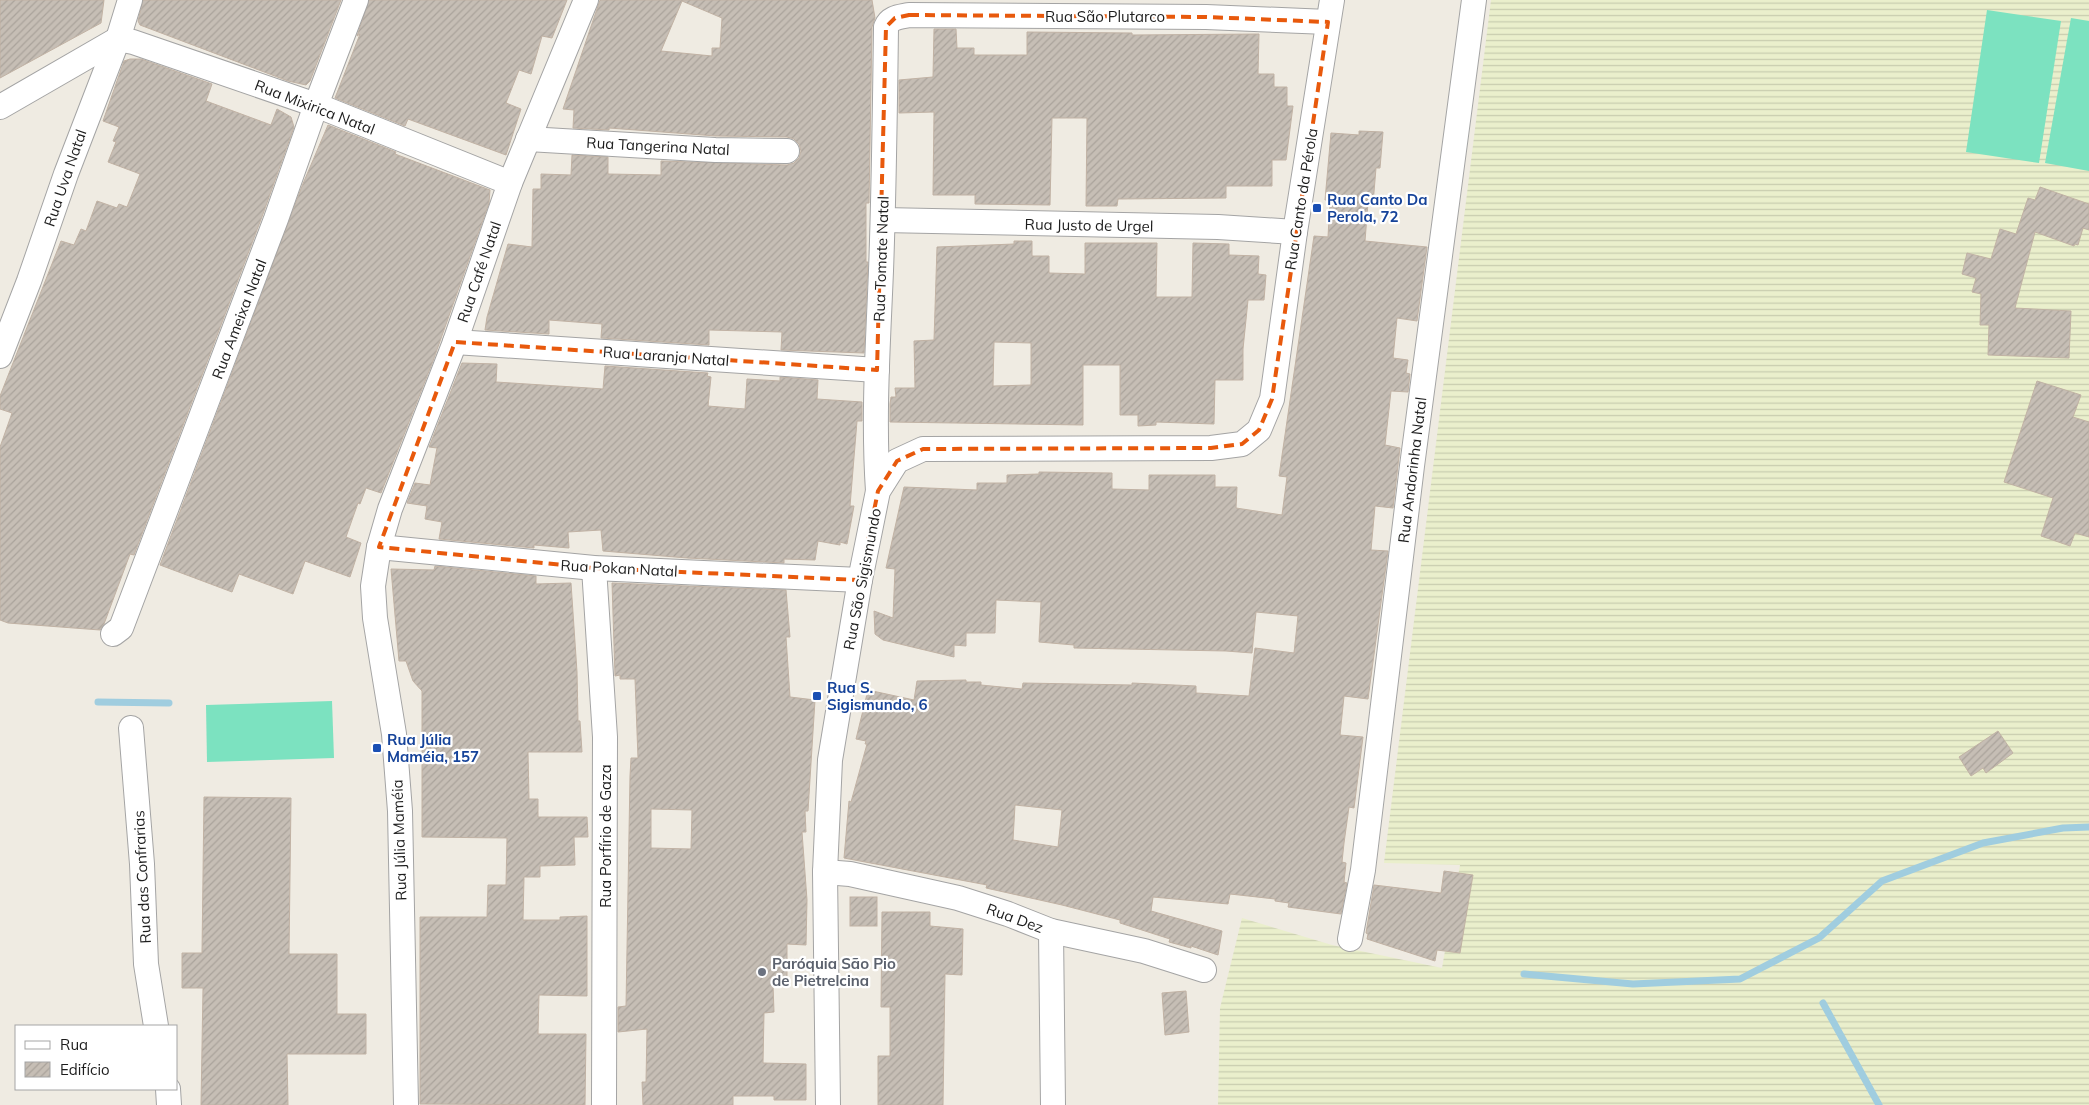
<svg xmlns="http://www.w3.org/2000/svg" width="2089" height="1105" font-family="Mulish,sans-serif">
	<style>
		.farmland { fill: url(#farmland-rules) }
		.pitch { fill: #7ce2c0 }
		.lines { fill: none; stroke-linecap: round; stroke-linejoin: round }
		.stream { stroke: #a0cddf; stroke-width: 7 }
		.building { fill: url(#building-hatch); stroke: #c1b2a4; fill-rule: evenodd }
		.minor-casing { stroke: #a4a4a4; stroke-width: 26 }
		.minor { stroke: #fff; stroke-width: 24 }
		.marked { fill: none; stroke: #e8590c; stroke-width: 4; stroke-dasharray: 10 6; stroke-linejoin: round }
		.transit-dot { fill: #1a4fb4; stroke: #fff; stroke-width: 2 }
		.worship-dot { fill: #6b7280; stroke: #fff; stroke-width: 2 }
		.labels { text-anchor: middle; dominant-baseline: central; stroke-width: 4.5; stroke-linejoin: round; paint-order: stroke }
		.street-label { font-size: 15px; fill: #1d1d1d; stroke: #fff }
		.transit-label { font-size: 15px; font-weight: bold; fill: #164399; stroke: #fff; text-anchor: start }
		.worship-label { font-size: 15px; font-weight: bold; fill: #5b616d; stroke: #fff; text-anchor: start }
	</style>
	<defs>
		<pattern id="farmland-rules" width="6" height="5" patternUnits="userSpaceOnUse" patternTransform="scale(1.25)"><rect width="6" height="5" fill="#eaefcc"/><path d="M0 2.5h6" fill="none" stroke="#c8ccaf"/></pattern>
		<pattern id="building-hatch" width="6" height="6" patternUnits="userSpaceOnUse" patternTransform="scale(1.25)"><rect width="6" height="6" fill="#c6beb5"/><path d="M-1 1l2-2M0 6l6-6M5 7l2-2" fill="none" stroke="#aaa39b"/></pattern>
	</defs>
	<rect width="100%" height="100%" fill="#efebe2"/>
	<polygon class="farmland" points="1491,0 2089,0 2089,1105 1218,1105 1220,1008 1242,918 1332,945 1442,968 1460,865 1384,863"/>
	<g class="pitch">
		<polygon points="1987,10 2061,21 2039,163 1966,152"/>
		<polygon points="2071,18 2089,21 2089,171 2045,163"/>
		<polygon points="332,701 334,758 207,762 206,705"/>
	</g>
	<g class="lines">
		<g class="stream">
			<polyline points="98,702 169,703"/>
			<polyline points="1524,974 1633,984 1740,979 1819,938 1882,881 1983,843 2063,828 2089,827"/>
			<polyline points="1823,1003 1879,1105"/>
		</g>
	</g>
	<g class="building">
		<polygon points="0,0 104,0 101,23 0,78"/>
		<polygon points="143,0 341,0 310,81 306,85 288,81 140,25 138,21"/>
		<polygon points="369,0 567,0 552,38 542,36 531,74 519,70 506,103 521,109 506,155 408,119 405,126 335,98 360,34 357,36"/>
		<path d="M600,0h272l3,18 -3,9 -3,176h-3v59h2l-4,91 -83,-3 1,-18 -73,-2v15l-108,-7 1,-14 -53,-4v14l-64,-4 2,-13 21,-73 24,3 1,-58h8v-15l30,1 1,-20 36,2v17l53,1v-14l126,4 7,-2 5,-5 2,-7 -2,-7 -5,-5 -7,-2 -71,-1 -107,-8v2l-36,-2 1,-18 -11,-1zM682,1l40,17 -2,30h-8v8l-51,-5z"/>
		<polygon points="934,29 956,29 957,48 974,48 974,55 1027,55 1027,32 1132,33 1132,35 1259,34 1258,74 1274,74 1274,87 1287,87 1287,106 1293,106 1286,160 1272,160 1272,186 1226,186 1226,198 1118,199 1117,206 1086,206 1087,118 1052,118 1050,205 975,204 975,195 933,195 934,112 899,113 899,80 933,77"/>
		<polygon points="130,59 141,59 212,84 206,101 271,125 277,109 291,117 294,127 263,214 134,555 130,554 104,624 100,630 8,623 0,620 0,447 12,413 0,409 0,396 61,241 74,245 81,229 86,231 97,201 117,208 119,204 127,207 140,174 108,162 116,142 113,141 119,127 103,121 124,61"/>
		<polygon points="328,125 396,152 395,154 490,190 489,203 433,361 381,493 366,488 360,504 358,503 346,537 361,543 350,577 305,561 293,594 239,574 232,592 160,565 302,186"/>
		<path d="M1359,131l24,1 -3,36h-4l-3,36 -5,-1 -3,38 62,6 -10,74 -20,-3 -4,40 15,2 -2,13 4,1 -2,18 -17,-1 -6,54 15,3 -7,60 -18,-2 -4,44 17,1 -20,148 -24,-3 -4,39 23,2 -9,71 -5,-1 -5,36 -2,19 4,1 -2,19 3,1 -6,31 -53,-7 1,-4 -14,-2v-2l-45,-5 -2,10 -75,-7 -2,14 71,20 -4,24 -27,-9v2l-22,-6 1,-3 -50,-16v-3l-58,-15 -76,-17 1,-3 -143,-27 5,-57 2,1 16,-58h-2l1,-3 -10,-2 12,-49 46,10 3,-19 49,-1v2h15v3l41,4 1,-6 109,2v-2l64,3v7l53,3 6,-48 39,5 4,-37 -42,-4 -4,41 -26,-2 -152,-3v-3l-35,-3 2,-40 -45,-2 -1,33h-29v13l-12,-1v12l-71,-17 -8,-6 -1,-23 19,7 2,-49 -9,-1 18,-81 73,3v-7h30v-8l32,-1v-2l73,1v16l37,1v-15h66v12h22l-1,21 46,7 5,-38 -8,-1 35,-240 14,1 2,-37h-5l6,-67 28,2zM1015,805l47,5 -4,37 -45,-7z"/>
		<polygon points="2040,187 2089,204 2089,230 2083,228 2078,245 2075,244 2074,246 2035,232 2015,308 2071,311 2069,358 1988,355 1989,325 1980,325 1981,294 1972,292 1976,278 1962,274 1967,253 1991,259 2000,229 2016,234 2028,198 2035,200"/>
		<path d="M1014,241h18v15h17v17l36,1v-31h72l-1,54h36l1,-54 36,1v11l30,1 -1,18 8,1 -2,25h-16l-5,49v31h-28l-1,44 -58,-2v3l-18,1v-11h-18v-50h-37v60l-193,-3v-18l1,-7h5l-1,-9h20l-1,-47 20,-1 3,-93 77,-3zM994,342l37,1v42l-38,1z"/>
		<polygon points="462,363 497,364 496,382 589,388 603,389 605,366 708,373 707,376 711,377 708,406 745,409 747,379 780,381 780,377 818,380 817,399 862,402 862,421 857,421 850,506 854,506 847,544 840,542 840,545 818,541 815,560 784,559 784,563 687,558 603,551 601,530 568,532 569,548 534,545 534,548 439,539 442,522 425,519 427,506 407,503 415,483 430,485 437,448 429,447"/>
		<polygon points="2037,381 2081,395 2073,417 2089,422 2089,537 2075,533 2070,546 2041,536 2053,498 2004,482"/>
		<polygon points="435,566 536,576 536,584 571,583 577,672 578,721 580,721 582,752 528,752 529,799 538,799 538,817 587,817 588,837 574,837 575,865 540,866 540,877 524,877 523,920 560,920 560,917 587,916 587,996 539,995 538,1034 586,1034 585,1105 420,1104 420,917 487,917 488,885 506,885 507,838 422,837 422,691 413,681 406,661 399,661 391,569 434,570"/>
		<path d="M612,583l174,7 4,47h-4l4,60 25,3 -7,111h-3l1,21h-4l5,68 -1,45 -19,-1v41h-14l1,27 -10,1 -1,50 43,1v36h-32v-4h-41v9h-90l-1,-23h4l1,-53 -29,3v-25l8,-1 4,-230 1,-18h7l-3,-79h-15v-4l-5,1zM651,809l41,1 -1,39 -40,-1z"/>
		<polygon points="1998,731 2013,753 1986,773 1983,768 1971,776 1959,757"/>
		<polygon points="204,797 291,798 289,954 337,954 337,1014 366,1014 366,1054 287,1054 288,1105 201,1105 203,988 182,988 182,953 202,953"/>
		<polygon points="1444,871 1473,875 1460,953 1437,950 1435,961 1367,939 1368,934 1366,933 1374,885 1441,893"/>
		<rect x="850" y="897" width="27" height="29"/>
		<polygon points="882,912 930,912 930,926 963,929 962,975 945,974 943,1105 878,1105 878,1056 890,1056 890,1007 881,1007"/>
		<polygon points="1186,991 1189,1032 1165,1035 1162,993"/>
	</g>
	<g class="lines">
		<defs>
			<g id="minor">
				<polyline points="0,107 118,39 133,42 316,105 510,183"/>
				<polyline points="528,139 715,150 787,151"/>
				<polyline points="883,220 1218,227 1295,232"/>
				<polyline points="455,342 877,370"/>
				<polyline points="0,356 29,281 66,174 118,39 130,0"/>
				<path d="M878,491c-5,-73 0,-147 3,-220 3,-82 4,-163 5,-244 4,-10 14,-10 23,-12l297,2 122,5"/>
				<polyline points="379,547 594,568 860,580"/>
				<polyline points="594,568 605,737 604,1105"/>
				<polyline points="113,634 121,628 276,219 316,105 356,0"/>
				<polyline points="131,728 142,864 146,964 156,1026"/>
				<polyline points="825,872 850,874 958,898 1008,914 1051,931 1144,951 1204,970"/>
				<polyline points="1051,931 1053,1105"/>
				<polyline points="1350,939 1363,870 1412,466 1474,0"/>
				<polyline points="168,1089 169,1105"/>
				<polyline points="406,1105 400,811 394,734 375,618 373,586 379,547 390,509 455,342 510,183 586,0"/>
				<polyline points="828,1105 825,872 830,760 860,580 878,491 897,461 923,449 1211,448 1242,444 1259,430 1272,399 1295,232 1332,0"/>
			</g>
		</defs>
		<use href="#minor" class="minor-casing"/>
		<use href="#minor" class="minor"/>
	</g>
	<path class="marked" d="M909,15l297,2 122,5 -56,377 -13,31 -17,14 -31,4 -288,1 -26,12 -19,30 -18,89 -266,-12 -215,-21 76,-205 422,28 9,-343 9,-9z"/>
	<g class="transit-dot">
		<rect x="1312" y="203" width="10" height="10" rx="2.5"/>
		<rect x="812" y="691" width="10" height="10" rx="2.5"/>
		<rect x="372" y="743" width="10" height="10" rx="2.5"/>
	</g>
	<circle class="worship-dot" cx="762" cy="972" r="5"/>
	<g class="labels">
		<g class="street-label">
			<text x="1105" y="16">Rua São Plutarco</text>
			<text transform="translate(315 107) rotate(21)">Rua Mixirica Natal</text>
			<text transform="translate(658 146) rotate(3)">Rua Tangerina Natal</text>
			<text transform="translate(65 178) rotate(-71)">Rua Uva Natal</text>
			<text transform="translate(1301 199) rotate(-81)">Rua Canto da Pérola</text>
			<text transform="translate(1089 225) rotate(1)">Rua Justo de Urgel</text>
			<text transform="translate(881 259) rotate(-88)">Rua Tomate Natal</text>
			<text transform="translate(479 272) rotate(-71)">Rua Café Natal</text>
			<text transform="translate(239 319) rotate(-69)">Rua Ameixa Natal</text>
			<text transform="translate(666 356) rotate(4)">Rua Laranja Natal</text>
			<text transform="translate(1412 470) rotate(-83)">Rua Andorinha Natal</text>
			<text transform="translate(619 568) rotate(3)">Rua Pokan Natal</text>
			<text transform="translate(862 579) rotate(-79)">Rua São Sigismundo</text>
			<text transform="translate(605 836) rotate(-90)">Rua Porfírio de Gaza</text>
			<text transform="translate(399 840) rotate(-92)">Rua Júlia Maméia</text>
			<text transform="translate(142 877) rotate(-93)">Rua das Confrarias</text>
			<text transform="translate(1015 918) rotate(20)">Rua Dez</text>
		</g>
		<g class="transit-label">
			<text x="1327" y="199">Rua Canto Da<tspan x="1327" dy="17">Perola, 72</tspan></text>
			<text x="827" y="687">Rua S.<tspan x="827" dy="17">Sigismundo, 6</tspan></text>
			<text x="387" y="739">Rua Júlia<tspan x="387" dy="17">Maméia, 157</tspan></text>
		</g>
		<g class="worship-label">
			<text x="772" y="963">Paróquia São Pio<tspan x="772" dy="17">de Pietrelcina</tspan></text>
		</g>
	</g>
	<rect x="15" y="1025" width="162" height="65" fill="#ffffff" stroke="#a5a5a5"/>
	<rect x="25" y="1041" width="25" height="8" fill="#ffffff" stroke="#a5a5a5"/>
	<text x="60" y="1050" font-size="15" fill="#1d1d1d">Rua</text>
	<rect x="25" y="1062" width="25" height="15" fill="url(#building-hatch)" stroke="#a5a5a5"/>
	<text x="60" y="1075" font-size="15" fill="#1d1d1d">Edifício</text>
</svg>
